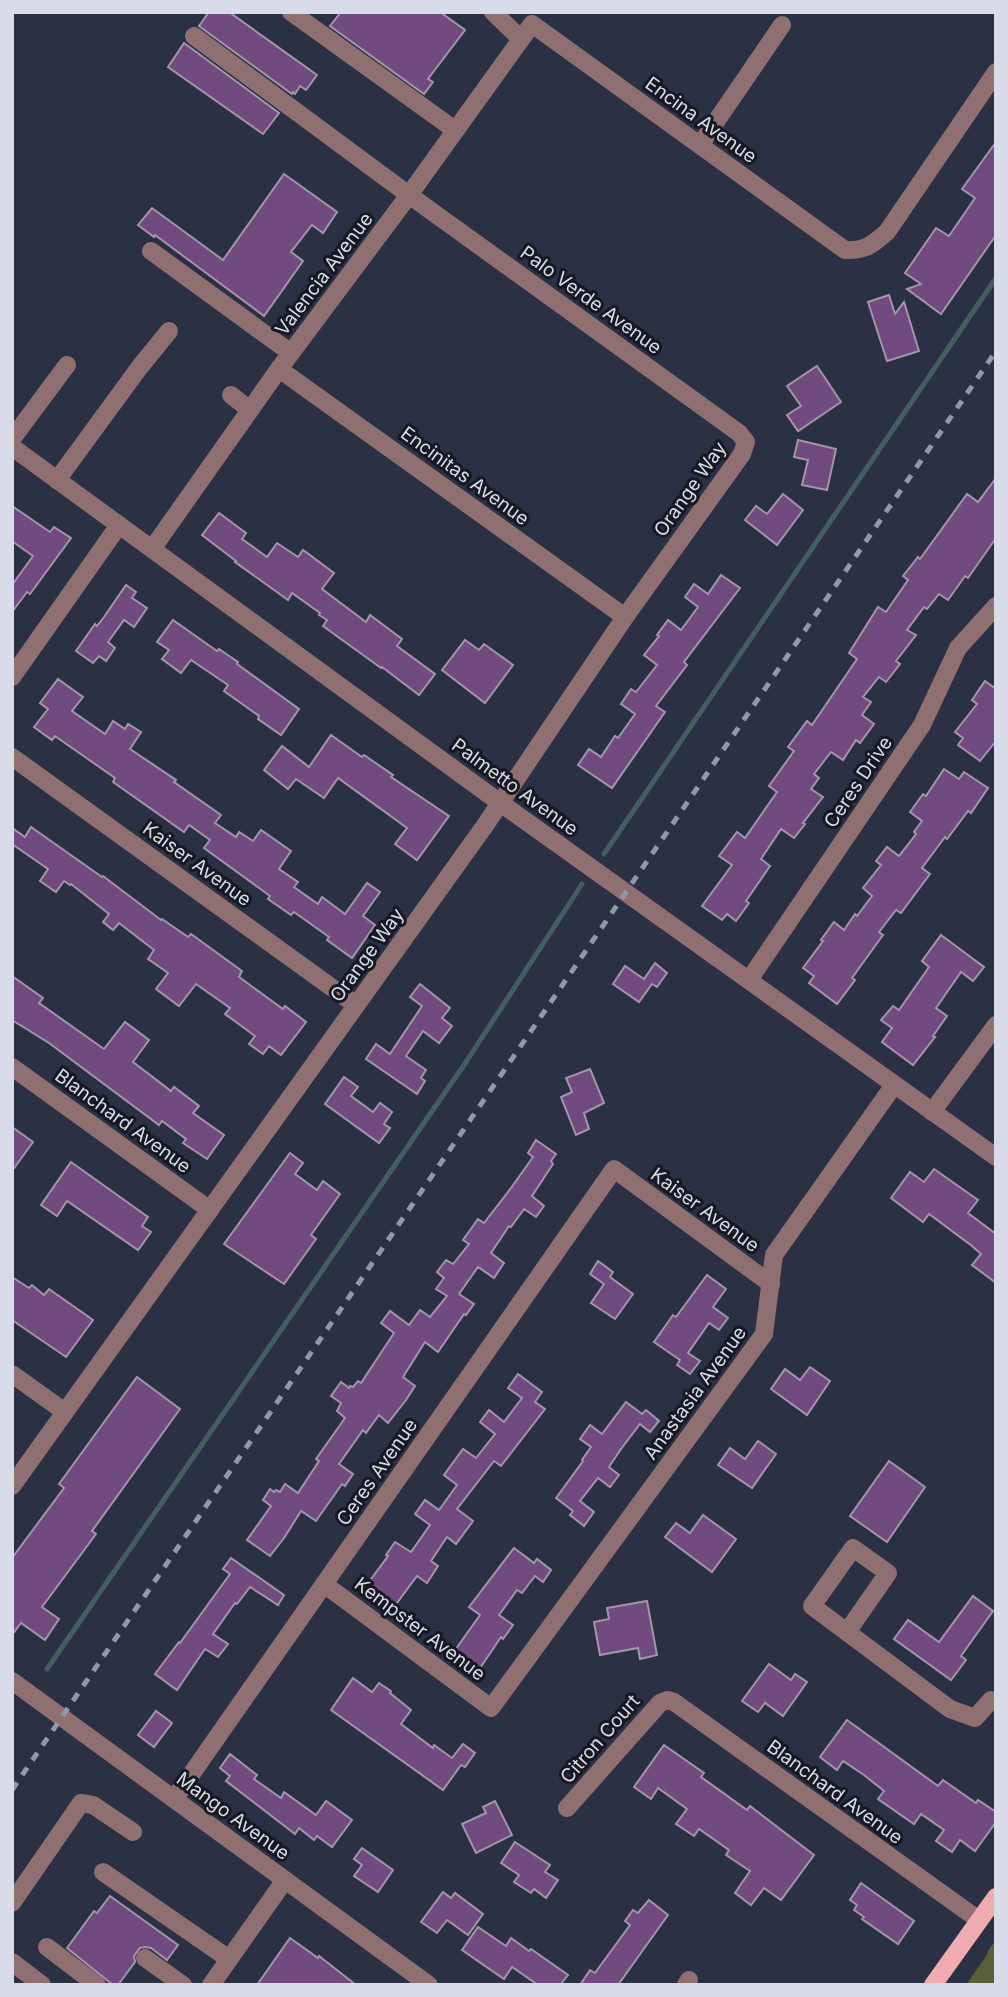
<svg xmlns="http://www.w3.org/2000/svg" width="1008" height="1997" font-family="Inter,sans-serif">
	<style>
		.green { fill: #5b5f38 }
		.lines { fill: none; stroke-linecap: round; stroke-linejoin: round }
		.stream { stroke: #435d61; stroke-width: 5 }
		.building { fill: #714a7f; stroke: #a394a9; stroke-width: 2 }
		.minor { stroke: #906f70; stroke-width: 18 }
		.major { stroke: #efabaf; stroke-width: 18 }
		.rail { stroke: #9298a6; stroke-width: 5; stroke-dasharray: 9 9; stroke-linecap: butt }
		.labels { text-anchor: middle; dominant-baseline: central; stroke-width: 6; stroke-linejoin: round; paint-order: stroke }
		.street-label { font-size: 19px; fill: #d7dce8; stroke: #161922 }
	</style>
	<rect width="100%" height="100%" fill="#2a3144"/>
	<polygon class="green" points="996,1940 996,1985 966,1985 988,1953 987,1952"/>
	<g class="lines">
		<g class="stream">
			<polyline points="604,854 996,278"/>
			<polyline points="47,1669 466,1062 582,884"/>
		</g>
	</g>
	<g class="building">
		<polygon points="209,12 229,12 317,75 306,90 300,86 295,94 293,92 292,94 199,26"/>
		<polygon points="341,12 440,12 465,30 428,79 433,82 424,94 330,26"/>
		<polygon points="184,43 279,113 263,134 168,67"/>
		<polygon points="996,142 996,235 941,314 907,289 921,284 905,273 936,228 949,236 975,198 962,189"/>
		<polygon points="284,174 337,212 323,233 312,225 291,252 303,261 264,316 155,235 154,237 138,225 152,208 223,260"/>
		<polygon points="889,295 895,314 904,302 919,351 887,361 868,302"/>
		<polygon points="817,366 841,402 798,431 787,415 801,406 787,386"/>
		<polygon points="798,440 836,449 827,490 802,485 808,460 794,457"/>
		<polygon points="996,478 996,538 968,578 965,576 948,600 939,594 927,609 924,607 907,630 916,635 896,661 900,664 886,682 879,677 863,697 871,702 862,715 874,724 860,743 856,740 843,760 831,752 814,774 819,778 811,789 823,797 803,823 805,824 794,838 781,829 761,859 770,866 746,901 749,903 736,921 727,914 722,920 702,906 732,865 719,856 737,832 745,838 777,792 769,786 794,751 788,747 807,721 812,725 857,659 849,653 878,607 886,612 908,580 903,576 918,557 920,559 967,494 978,502"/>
		<polygon points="783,494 803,510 777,545 745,520 756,506 767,514"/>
		<polygon points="12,506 50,532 54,527 71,538 30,594 27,592 12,612 12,585 33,556 12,541"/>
		<polygon points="219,513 246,533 242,539 267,557 277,543 298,557 303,550 334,573 322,589 366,622 370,615 402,639 397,646 435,674 419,695 382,667 381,668 323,626 327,620 319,615 320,613 292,593 288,600 235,562 236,561 202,535"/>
		<polygon points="721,575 740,588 684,662 687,665 656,706 665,712 612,788 578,765 589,749 601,757 615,736 618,738 635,714 621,704 631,689 636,692 657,665 644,655 659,636 657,635 668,620 681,630 698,607 685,597 694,584 708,594"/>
		<polygon points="126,585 136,592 132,598 147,608 134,627 124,620 108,642 115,648 106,661 99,656 93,663 76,651 95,624 97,626 104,617"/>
		<polygon points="173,620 217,651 219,649 238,662 237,664 299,709 281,735 258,719 259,716 224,691 228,685 191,660 181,673 162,659 169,650 157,642"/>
		<polygon points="465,640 479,650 484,644 513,665 485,703 442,670"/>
		<polygon points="58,679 83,697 72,711 105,734 113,721 125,729 128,724 141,732 130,749 176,780 174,782 221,815 215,823 236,837 239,832 253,841 261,830 291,851 279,869 298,882 294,887 318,904 322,897 345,914 367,883 380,892 363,916 375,925 352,958 327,940 329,937 294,912 291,915 268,899 270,896 204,848 210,840 189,825 184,832 113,782 115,778 55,736 52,740 34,727 48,709 40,703"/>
		<polygon points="985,681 996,689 996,741 980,761 958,745 963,738 955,732 977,704 972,700"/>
		<polygon points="331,735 362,757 364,755 393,775 391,777 449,816 417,860 395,844 407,828 338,778 324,798 296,779 288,789 264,770 282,746 309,767"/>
		<polygon points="944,769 959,779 964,772 988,788 971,813 968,811 947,839 945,837 922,868 930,874 901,913 896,910 879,932 883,935 852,978 855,980 837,1004 809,983 814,976 803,968 823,941 821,940 834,922 844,930 855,914 857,916 872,896 863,888 881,865 876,861 887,847 899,856 916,834 914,832 922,821 910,812 923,794 926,796"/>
		<polygon points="31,827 102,877 103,876 161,920 162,919 188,937 191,934 242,971 239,977 283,1009 285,1006 306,1022 281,1055 269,1046 263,1054 249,1044 255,1036 225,1014 230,1008 196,984 179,1006 156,989 168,973 148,959 154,950 119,923 113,930 103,922 109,914 71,884 70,885 64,881 56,892 40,881 48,869 12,844 12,828 25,837"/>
		<polygon points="941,935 984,967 973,981 961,972 936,1008 947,1016 933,1036 935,1037 913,1065 882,1042 892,1028 881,1020 893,1006 899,1010 929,967 922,961"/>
		<polygon points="655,963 667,973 657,987 652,984 639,1002 613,984 625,966 644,979"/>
		<polygon points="12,976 43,998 39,1003 104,1049 125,1022 149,1040 133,1062 171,1091 174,1087 199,1106 193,1113 224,1135 207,1159 183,1143 186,1139 162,1121 159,1125 49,1043 12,1020"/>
		<polygon points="420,984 450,1008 442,1018 452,1026 439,1043 423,1031 406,1056 426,1070 421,1078 425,1081 417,1094 366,1059 376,1044 390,1054 422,1006 410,997"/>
		<polygon points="590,1069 604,1103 584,1113 589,1129 576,1135 561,1097 572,1092 566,1078"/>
		<polygon points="344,1077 358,1087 351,1096 373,1112 380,1103 392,1112 384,1124 390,1128 379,1143 325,1104"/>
		<polygon points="12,1127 33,1142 12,1171"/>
		<polygon points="536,1140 556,1154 551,1161 553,1164 532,1196 544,1206 536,1217 524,1209 511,1227 509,1226 491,1253 504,1263 494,1278 478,1267 459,1294 474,1304 466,1315 464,1314 438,1352 425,1342 403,1377 415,1386 406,1400 388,1423 379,1415 366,1433 363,1430 339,1464 353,1474 345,1486 342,1484 316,1521 301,1511 284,1538 270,1556 247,1540 271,1506 263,1500 270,1489 274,1492 276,1490 280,1492 285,1484 298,1493 319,1461 316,1459 345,1418 337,1411 341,1403 331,1396 341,1382 349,1388 350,1386 353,1387 358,1381 361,1383 394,1333 381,1323 390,1311 409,1325 420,1310 430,1317 447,1296 436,1289 444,1278 437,1272 446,1260 453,1264 469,1244 463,1240 478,1219 484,1223 511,1188 533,1157 528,1153"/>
		<polygon points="290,1153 303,1163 295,1174 317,1190 323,1181 340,1194 311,1235 316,1239 284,1284 224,1244"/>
		<polygon points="71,1162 148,1217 142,1226 151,1232 138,1250 67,1201 57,1216 41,1205"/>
		<polygon points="934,1169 978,1200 968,1213 996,1234 996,1283 972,1265 981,1254 972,1246 929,1214 923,1222 891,1198 910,1172 924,1182"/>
		<polygon points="598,1261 613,1272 610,1277 633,1294 615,1319 591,1303 604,1284 590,1274"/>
		<polygon points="707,1275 726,1289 713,1307 728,1318 719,1330 709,1323 688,1353 700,1361 690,1374 677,1365 680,1360 654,1342 673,1315 676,1317"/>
		<polygon points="12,1277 29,1288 32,1285 44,1295 49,1289 93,1320 66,1357 12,1320"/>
		<polygon points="810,1367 830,1381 807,1415 771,1389 785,1369 800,1380"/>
		<polygon points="518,1374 542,1392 535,1402 545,1409 501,1466 494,1461 457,1509 473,1521 456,1544 447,1537 431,1561 438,1566 427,1583 417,1576 391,1611 363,1590 388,1556 386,1555 395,1542 411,1552 430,1525 415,1514 425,1500 439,1510 457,1485 444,1475 463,1449 476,1458 495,1434 480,1422 489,1410 504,1422 522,1398 508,1388"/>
		<polygon points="137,1377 180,1409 92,1531 96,1534 42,1607 59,1619 45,1640 21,1623 12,1635 12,1558 64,1488 59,1484"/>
		<polygon points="626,1402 642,1414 646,1410 659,1421 650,1432 640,1424 621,1449 609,1467 619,1475 610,1487 598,1478 580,1501 594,1512 584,1526 570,1515 573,1511 556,1498 583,1461 582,1460 591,1447 580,1439 590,1425 602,1434"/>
		<polygon points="758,1441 776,1454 752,1488 718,1465 730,1448 745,1459"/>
		<polygon points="889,1461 925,1487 887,1542 850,1516"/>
		<polygon points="703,1515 736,1539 712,1572 665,1537 676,1523 690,1533"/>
		<polygon points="514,1548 534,1563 537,1559 551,1570 543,1582 535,1576 522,1593 517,1590 499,1615 513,1625 503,1639 501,1637 478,1671 453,1653 480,1615 469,1607"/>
		<polygon points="231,1558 284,1595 278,1605 250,1587 237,1604 235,1603 213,1634 228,1644 218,1657 205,1649 177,1690 155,1674 179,1642 180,1643 230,1574 223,1569"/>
		<polygon points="973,1596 993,1611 961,1656 966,1660 951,1680 894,1639 908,1620 939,1642"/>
		<polygon points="647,1601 657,1655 640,1659 638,1648 600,1655 594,1622 609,1619 607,1608"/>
		<polygon points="769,1664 791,1680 795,1674 807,1682 783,1716 765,1703 758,1712 742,1701"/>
		<polygon points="353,1678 372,1692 379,1683 391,1691 390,1693 411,1710 401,1724 433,1748 434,1745 452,1758 463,1744 475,1753 465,1767 461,1765 443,1790 331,1710"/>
		<polygon points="156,1711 172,1723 154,1747 138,1735"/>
		<polygon points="847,1720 938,1786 943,1780 976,1803 978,1800 996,1812 996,1822 975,1851 960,1840 952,1852 936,1841 944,1830 921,1814 914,1824 878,1799 884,1791 864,1775 843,1761 837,1770 820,1757"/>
		<polygon points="664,1745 704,1773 701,1777 747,1810 750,1806 814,1855 781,1900 764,1888 751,1905 735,1893 750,1871 726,1855 729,1850 699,1829 694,1836 676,1824 687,1809 658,1788 651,1799 634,1787"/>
		<polygon points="230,1754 257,1775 254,1779 281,1798 284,1792 316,1815 326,1801 352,1820 332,1847 317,1836 314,1840 299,1828 295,1834 226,1781 230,1776 220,1768"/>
		<polygon points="495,1801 512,1835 476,1853 462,1824 486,1813 483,1807"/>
		<polygon points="515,1842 550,1865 545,1872 558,1880 546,1898 534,1889 531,1893 514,1882 519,1875 501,1863"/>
		<polygon points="362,1848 393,1870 378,1892 354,1876 362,1865 354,1859"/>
		<polygon points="861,1883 914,1921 898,1944 862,1919 864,1917 854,1910 857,1905 850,1900"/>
		<polygon points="443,1892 451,1898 455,1893 483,1914 468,1935 447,1920 437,1933 421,1922"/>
		<polygon points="110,1896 178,1945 167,1960 151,1948 145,1947 140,1948 134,1956 135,1962 118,1985 113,1985 67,1948 94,1911 97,1913"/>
		<polygon points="649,1900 668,1915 618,1985 580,1985 590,1970 595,1973 630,1925 625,1921 633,1910 638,1913"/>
		<polygon points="478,1927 506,1946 511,1938 529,1951 531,1949 568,1975 560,1985 538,1985 512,1967 504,1979 462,1950"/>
		<polygon points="290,1938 318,1958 319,1956 356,1985 257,1985"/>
	</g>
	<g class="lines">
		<g class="minor">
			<polyline points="291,12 455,130"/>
			<polyline points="493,12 521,39"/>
			<polyline points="700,145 782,25"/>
			<polyline points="151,251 291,353"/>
			<polyline points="279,369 625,617"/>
			<polyline points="231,395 250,410"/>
			<polyline points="12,439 67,365"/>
			<polyline points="12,447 499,802 996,1157"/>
			<polyline points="57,480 139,368 169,331"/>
			<path d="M152,549l127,-180 130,-174 123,-171 313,226c20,1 27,-5 42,-18l109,-160"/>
			<polyline points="12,677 119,525"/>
			<polyline points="12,757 356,1005"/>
			<polyline points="749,980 922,725 958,648 996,606"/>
			<polyline points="12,1067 210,1210"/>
			<polyline points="932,1112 996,1025"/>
			<polyline points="12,1374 65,1412"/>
			<polyline points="12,1486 486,824 625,617 742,454 746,442 739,433 409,195 194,36"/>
			<polyline points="324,1584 491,1708 764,1334 774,1255 894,1085"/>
			<polyline points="847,1632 888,1573 853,1548 812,1606 950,1709 975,1718 991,1700"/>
			<polyline points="12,1681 429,1985"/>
			<polyline points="174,1799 614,1169 771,1284"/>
			<polyline points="567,1808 660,1703 667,1700 674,1702 979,1920"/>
			<polyline points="103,1872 229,1959"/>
			<polyline points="12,1903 81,1803 93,1805 133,1832"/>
			<polyline points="47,1947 97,1985"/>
			<polyline points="145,1958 183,1985"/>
			<polyline points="12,1962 42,1985"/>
			<polyline points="211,1985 285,1880"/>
			<polyline points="686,1985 689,1980"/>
		</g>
		<polyline class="major" points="933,1985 996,1897"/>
		<polyline class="rail" points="12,1790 996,351"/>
	</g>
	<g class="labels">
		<g class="street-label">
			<text transform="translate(701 120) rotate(36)">Encina Avenue</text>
			<text transform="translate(324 274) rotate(-53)">Valencia Avenue</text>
			<text transform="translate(591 300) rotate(36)">Palo Verde Avenue</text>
			<text transform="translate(465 476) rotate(36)">Encinitas Avenue</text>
			<text transform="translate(690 489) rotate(-55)">Orange Way</text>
			<text transform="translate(858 782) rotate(-56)">Ceres Drive</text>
			<text transform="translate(515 787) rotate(36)">Palmetto Avenue</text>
			<text transform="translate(197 864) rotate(36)">Kaiser Avenue</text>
			<text transform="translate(367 955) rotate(-54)">Orange Way</text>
			<text transform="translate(123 1121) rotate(36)">Blanchard Avenue</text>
			<text transform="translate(705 1210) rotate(36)">Kaiser Avenue</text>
			<text transform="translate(695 1393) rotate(-54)">Anastasia Avenue</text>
			<text transform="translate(377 1472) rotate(-55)">Ceres Avenue</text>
			<text transform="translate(420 1629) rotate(37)">Kempster Avenue</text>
			<text transform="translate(600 1739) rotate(-49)">Citron Court</text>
			<text transform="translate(835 1792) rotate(36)">Blanchard Avenue</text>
			<text transform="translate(233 1816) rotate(36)">Mango Avenue</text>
		</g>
	</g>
	<rect width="1008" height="1997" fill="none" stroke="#d7dce8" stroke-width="28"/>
</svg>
